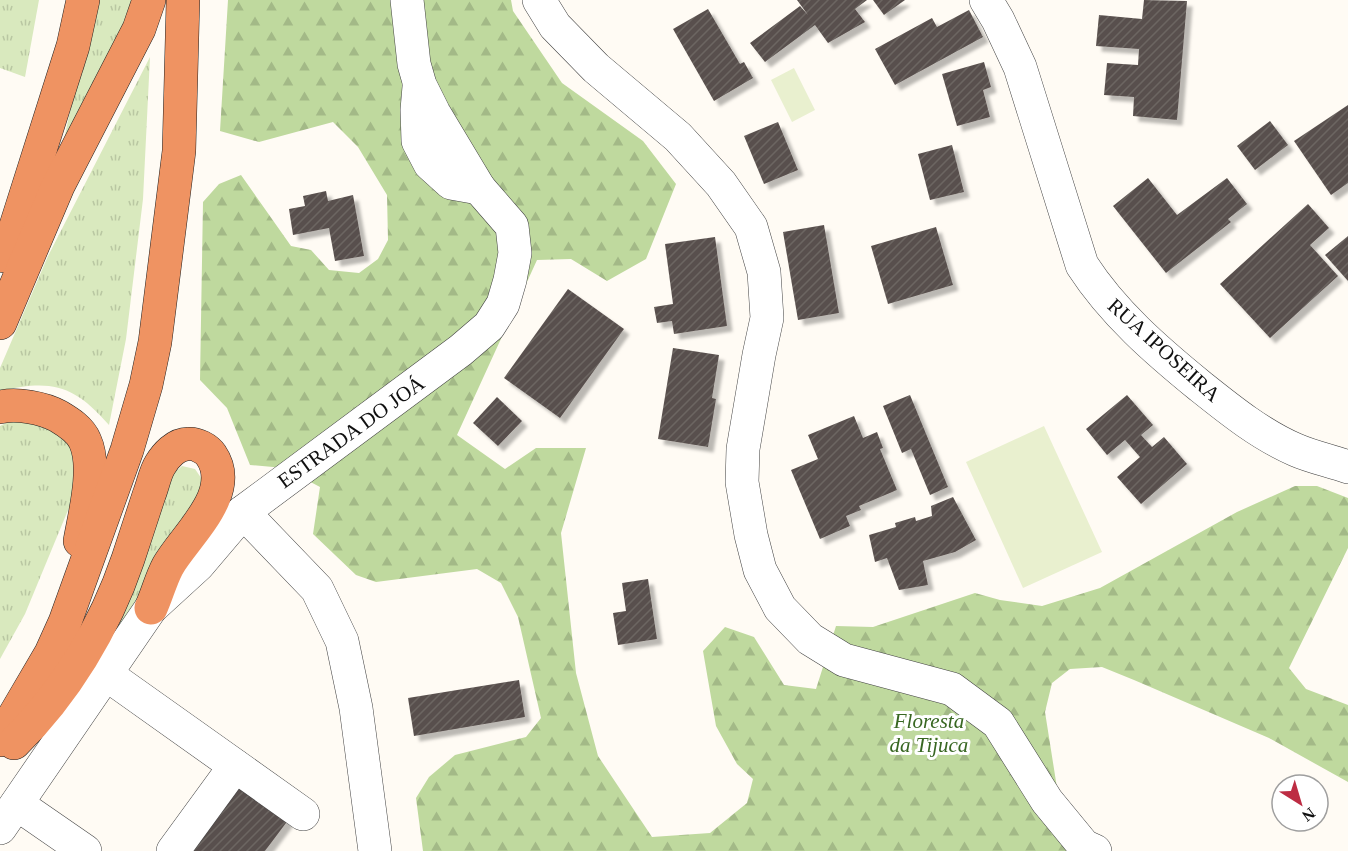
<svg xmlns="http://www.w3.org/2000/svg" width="1348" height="851" font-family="Georgia,serif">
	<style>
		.grass { fill: url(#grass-tufts) }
		.forest { fill: url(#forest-firs) }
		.pitch { fill: #e9f0cf }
		.building { fill: url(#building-hatch); filter: url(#shadow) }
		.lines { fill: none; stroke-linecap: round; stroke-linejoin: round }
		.minor-casing { stroke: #434343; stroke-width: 34 }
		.highway-casing { stroke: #212121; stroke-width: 34 }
		.minor { stroke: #fff; stroke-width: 33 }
		.highway { stroke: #ef9362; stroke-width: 33 }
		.labels { text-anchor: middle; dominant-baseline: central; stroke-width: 6; stroke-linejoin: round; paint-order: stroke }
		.street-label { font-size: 21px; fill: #101010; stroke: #fff }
		.park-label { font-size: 21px; font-style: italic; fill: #386722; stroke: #fff }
	</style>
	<defs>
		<pattern id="grass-tufts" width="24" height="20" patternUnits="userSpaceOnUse" patternTransform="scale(1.5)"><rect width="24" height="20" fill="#d9e9be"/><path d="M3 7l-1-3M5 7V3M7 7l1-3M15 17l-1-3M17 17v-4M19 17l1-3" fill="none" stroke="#b9c7a2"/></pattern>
		<pattern id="forest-firs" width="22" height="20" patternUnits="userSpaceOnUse" patternTransform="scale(1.5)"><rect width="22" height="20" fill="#bfd99e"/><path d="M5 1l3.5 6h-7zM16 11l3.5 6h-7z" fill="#a3b987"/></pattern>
		<pattern id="building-hatch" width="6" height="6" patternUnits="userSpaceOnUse" patternTransform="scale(1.5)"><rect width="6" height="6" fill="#59504d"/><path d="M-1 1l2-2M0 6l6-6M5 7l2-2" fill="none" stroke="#6c6562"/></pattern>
		<filter id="shadow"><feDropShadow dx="5.5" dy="5.5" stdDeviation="1.5" flood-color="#0004"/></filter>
	</defs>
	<rect width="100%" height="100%" fill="#fffbf4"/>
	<g class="grass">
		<polygon points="0,0 39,0 25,77 0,68"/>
		<polygon points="94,0 133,0 127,18 63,144"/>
		<path d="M150,57l-7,142 -17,140 -17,86c-35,-40 -57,-46 -109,-34v-23l48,-112z"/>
		<polygon points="12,420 50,422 79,452 78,486 25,614 0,659 0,426"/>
		<polygon points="182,466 195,469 206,485 151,567 120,635 111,634 172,475"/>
	</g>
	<polygon class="forest" points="228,0 511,0 513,11 562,83 643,141 676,184 646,259 607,281 571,259 537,260 457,435 505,469 536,448 586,448 561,533 576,673 598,756 652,837 710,833 747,803 753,779 737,764 716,726 703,651 725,627 754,637 784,685 816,689 836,626 873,627 975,593 1000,600 1042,606 1100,588 1237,512 1295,486 1317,486 1348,498 1348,548 1289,668 1306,689 1348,705 1348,782 1269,738 1134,680 1102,667 1070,669 1052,683 1045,712 1067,851 423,851 416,798 429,777 455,755 526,737 541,718 518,617 501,583 477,569 376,582 356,575 313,534 320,487 284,468 250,465 227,408 200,380 203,202 219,184 241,175 291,246 311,250 329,270 359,273 378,259 388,240 387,195 358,147 333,122 259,142 220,131"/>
	<g class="pitch">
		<polygon points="794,68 815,110 792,122 771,80"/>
		<polygon points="1044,426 1102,552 1023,588 966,462"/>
	</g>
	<g class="building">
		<polygon points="797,0 867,0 855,9 865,22 828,43 815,25 765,62 750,43 800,6 808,15"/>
		<polygon points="873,0 905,0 884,15"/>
		<polygon points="1144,0 1187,1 1177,120 1133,116 1134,97 1104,95 1107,63 1138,65 1139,49 1096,46 1099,15 1142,19"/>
		<polygon points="708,9 740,64 744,62 753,78 714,101 673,29"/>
		<polygon points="969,10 983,37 895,85 875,49 932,18 937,27"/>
		<polygon points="984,62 991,87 983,90 990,117 957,126 942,74"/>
		<polygon points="1348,105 1348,183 1331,195 1294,141"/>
		<polygon points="1270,121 1288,145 1255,170 1237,146"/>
		<polygon points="778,122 798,170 764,184 744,136"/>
		<polygon points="952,145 964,192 930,200 918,154"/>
		<polygon points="1148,178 1177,215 1227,178 1247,204 1228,219 1231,222 1166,273 1113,206"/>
		<polygon points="326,191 328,201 353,195 364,256 335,261 329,228 293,235 289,209 305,206 303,196"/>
		<polygon points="1308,204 1329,228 1310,245 1338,276 1270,338 1220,284"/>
		<polygon points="824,225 839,313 798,320 783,232"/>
		<polygon points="936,227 953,285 888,304 871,246"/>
		<polygon points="1348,236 1348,281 1325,255"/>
		<polygon points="715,237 727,326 674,334 672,321 657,323 654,307 673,304 665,244"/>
		<polygon points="568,289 624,329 560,418 504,378"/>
		<polygon points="673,348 719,355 712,398 716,399 708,447 658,439"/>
		<polygon points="910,395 948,487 930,495 911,449 902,453 883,406"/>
		<polygon points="1127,395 1153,425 1141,435 1152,447 1164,437 1187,464 1141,504 1117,477 1140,457 1125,440 1107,455 1086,429"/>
		<polygon points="497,397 522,421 498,446 473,423"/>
		<polygon points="854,416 863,438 877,432 883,448 880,449 897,490 859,506 861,510 846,516 850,526 820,539 791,470 818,459 808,435"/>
		<polygon points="953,497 976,540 955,552 923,561 928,585 899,590 887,558 875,562 869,535 896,527 895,523 915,517 916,521 932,516 931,506"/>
		<polygon points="648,579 657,639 618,645 613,613 626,611 622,583"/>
		<polygon points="519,680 525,717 414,736 408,698"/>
		<polygon points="240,783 292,815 265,851 193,851"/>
	</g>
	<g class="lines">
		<defs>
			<g id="minor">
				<polyline points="539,0 555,26 596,68 678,137 721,184 751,227 764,272 767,318 759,355 743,449 742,482 751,535 760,570 780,608 810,639 844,660 952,689 998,723 1047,801 1084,846 1095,851"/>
				<path d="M986,0l12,20 22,47 62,198c31,48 75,86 118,121 30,24 61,49 96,64 16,7 35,11 52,17"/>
				<polyline points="419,87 417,110 418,141 430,164 451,183 479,188"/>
				<polyline points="243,512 317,589 342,641 356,708 375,851"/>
				<polyline points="106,674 303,814"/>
				<polyline points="17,804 85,851"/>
				<polyline points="0,828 151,608 198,565 243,512 461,350 489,326 503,304 510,280 515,253 512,226 479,188 434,113 420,85 414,64 407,0"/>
				<polyline points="173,851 235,766"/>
			</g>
			<g id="highway">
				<polyline points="4,256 14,232 73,46 83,0"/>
				<polyline points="0,323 58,186 139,29 149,0"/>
				<path d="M0,407c17,-4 43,1 58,9 10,6 22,13 27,25 12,26 0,72 -5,100"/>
				<polyline points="0,740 51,653 65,622 127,450 146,385 155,342 179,151 183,0"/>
				<path d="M14,743c51,-50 91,-116 114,-184 7,-21 14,-43 21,-64 4,-10 6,-22 11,-30 6,-10 16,-21 28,-21 8,-1 19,5 23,11 26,38 -26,81 -43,111 -7,13 -11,29 -17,42"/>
			</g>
		</defs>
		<use href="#minor" class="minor-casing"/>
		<use href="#highway" class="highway-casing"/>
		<use href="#minor" class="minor"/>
		<use href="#highway" class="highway"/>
	</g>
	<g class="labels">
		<g class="street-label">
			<text transform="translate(1164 350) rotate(42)">RUA IPOSEIRA</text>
			<text transform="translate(351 432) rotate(-36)">ESTRADA DO JOÁ</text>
		</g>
		<g class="park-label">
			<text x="929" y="721">Floresta<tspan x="929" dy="24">da Tijuca</tspan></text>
		</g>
	</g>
	<g transform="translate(1300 803) rotate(143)"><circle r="28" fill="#ffffff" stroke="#9f9f9f" stroke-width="1.5"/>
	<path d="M0-4.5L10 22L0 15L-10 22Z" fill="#bd2c43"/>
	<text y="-9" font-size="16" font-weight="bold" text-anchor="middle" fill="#101010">N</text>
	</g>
</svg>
